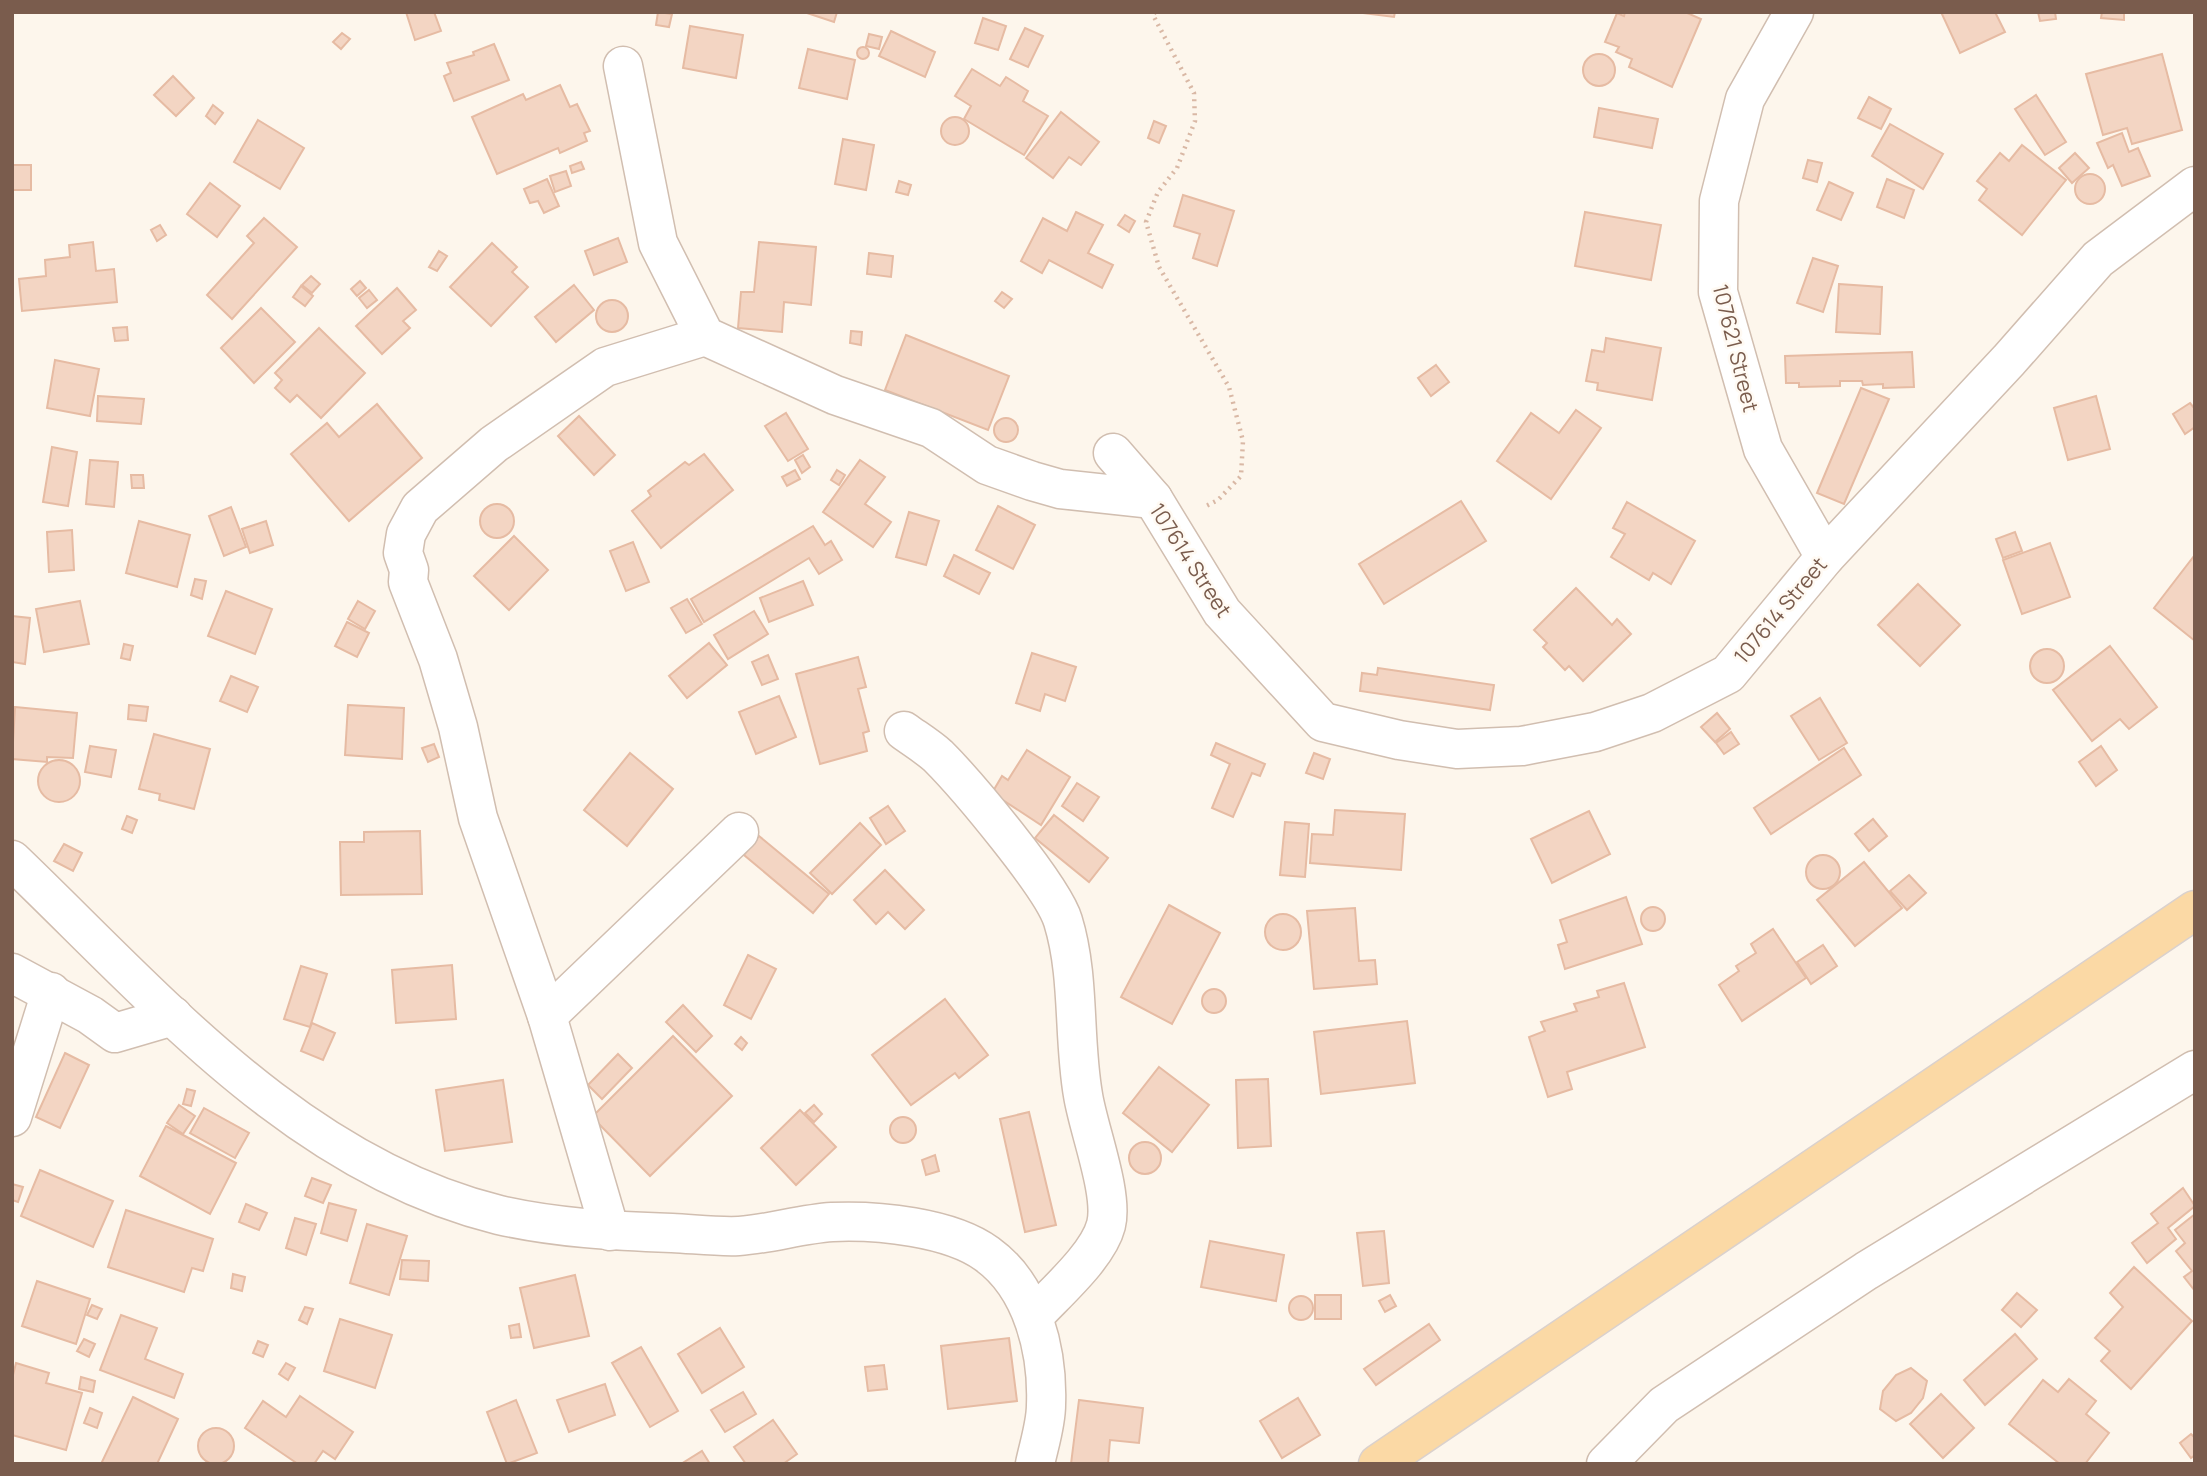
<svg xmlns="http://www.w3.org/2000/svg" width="2207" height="1476" font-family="Manrope,sans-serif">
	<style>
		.building { fill: #f3d5c3; stroke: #e6bba3; stroke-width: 2 }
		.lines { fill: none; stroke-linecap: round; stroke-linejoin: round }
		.minor-casing { stroke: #d1beb0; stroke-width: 41 }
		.major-casing { stroke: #dad1cd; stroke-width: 41 }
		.path { stroke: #d9b8a5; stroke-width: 4.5; stroke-dasharray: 2 5; stroke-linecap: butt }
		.minor { stroke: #fff; stroke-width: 38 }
		.major { stroke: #fbd9a5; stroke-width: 38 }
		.labels { text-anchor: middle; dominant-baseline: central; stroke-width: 5; stroke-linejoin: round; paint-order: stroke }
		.street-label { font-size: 21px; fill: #7a5c4d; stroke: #fffaf3 }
	</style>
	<rect width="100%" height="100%" fill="#fdf6ec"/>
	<g class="building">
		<polygon points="406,12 434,12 441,31 415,40"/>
		<polygon points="658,12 672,14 669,27 656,25"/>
		<polygon points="804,12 837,12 834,22"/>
		<polygon points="1355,12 1395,12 1394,17"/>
		<polygon points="1625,12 1685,12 1701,19 1672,87 1629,67 1632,59 1616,52 1619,47 1605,42 1617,13 1624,16"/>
		<polygon points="1941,12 1995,12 2005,32 1960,53"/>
		<polygon points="2038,12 2055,12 2056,19 2040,21"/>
		<polygon points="2102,12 2124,12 2124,20 2101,18"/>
		<polygon points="983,18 1006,26 998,50 975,43"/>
		<polygon points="690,26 743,35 736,78 683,68"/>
		<polygon points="1025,28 1043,36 1028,67 1010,59"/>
		<polygon points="891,31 935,52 925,77 879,56"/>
		<polygon points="342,33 350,39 341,49 333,42"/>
		<polygon points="869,34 882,37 879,49 866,46"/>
		<polygon points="494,44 509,80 454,101 444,76 451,73 447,63 474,55 473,52"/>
		<circle cx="863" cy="53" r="6"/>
		<polygon points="808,49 855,60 847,99 799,88"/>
		<polygon points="2162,54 2182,130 2132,144 2127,128 2103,135 2086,74"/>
		<circle cx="1599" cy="70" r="16"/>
		<polygon points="972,69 1000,86 1006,77 1028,91 1023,101 1048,116 1024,155 964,119 971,106 955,96"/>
		<polygon points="173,76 194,98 176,116 154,95"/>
		<polygon points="560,85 570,107 577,104 590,131 584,133 587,141 560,153 558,148 497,174 472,117 523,94 526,100"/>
		<polygon points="2036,95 2066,142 2045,155 2015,109"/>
		<polygon points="1869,97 1891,109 1881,129 1858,118"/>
		<polygon points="213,105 223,113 215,124 206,116"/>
		<polygon points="1599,108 1658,119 1652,148 1594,137"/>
		<polygon points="1061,112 1099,142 1081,165 1069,157 1053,178 1026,158"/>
		<circle cx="955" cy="131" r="14"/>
		<polygon points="258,120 304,148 280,189 234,162"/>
		<polygon points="1154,121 1166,126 1159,143 1148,138"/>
		<polygon points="1890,124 1943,154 1923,189 1872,156"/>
		<polygon points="2122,133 2129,152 2138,148 2150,176 2122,186 2113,165 2108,168 2097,143"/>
		<polygon points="843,139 874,145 866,190 835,184"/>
		<polygon points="2022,145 2066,180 2022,235 1979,200 1987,189 1977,181 2000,153 2009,161"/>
		<polygon points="2075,153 2089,168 2072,183 2059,168"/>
		<polygon points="1808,160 1822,163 1817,182 1803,178"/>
		<polygon points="581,162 584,169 572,173 570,166"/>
		<polygon points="12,165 31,165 31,190 13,190"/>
		<polygon points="566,171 571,186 555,192 550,176"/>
		<circle cx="2090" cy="189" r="15"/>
		<polygon points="547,179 559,206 544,213 538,201 530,203 524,189"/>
		<polygon points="1887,179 1914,190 1904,218 1877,207"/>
		<polygon points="899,181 911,185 908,195 896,192"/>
		<polygon points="1829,182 1853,193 1841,220 1817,210"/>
		<polygon points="210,183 240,206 217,237 187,214"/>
		<polygon points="1183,195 1234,211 1217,266 1193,258 1200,234 1174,226"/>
		<polygon points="1076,212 1103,225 1088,253 1113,265 1102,288 1049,260 1042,273 1021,261 1043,218 1067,231"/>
		<polygon points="1585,212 1661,225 1651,280 1575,266"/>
		<polygon points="1125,215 1135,221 1129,232 1118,225"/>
		<polygon points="264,218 297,247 232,319 207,295 254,243 247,236"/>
		<polygon points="160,225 166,235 157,241 151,230"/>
		<polygon points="618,238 627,262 594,275 585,251"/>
		<polygon points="93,242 96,271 114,269 117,302 22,311 19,279 46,276 45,260 70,257 69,245"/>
		<polygon points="759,242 816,247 811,305 784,302 782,332 738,328 741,292 754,292"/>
		<polygon points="492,243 517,267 512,272 528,287 491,326 450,287"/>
		<polygon points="439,251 447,256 437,271 429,267"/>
		<polygon points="869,253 893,256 891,277 867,274"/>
		<polygon points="1813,258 1838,266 1823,312 1797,303"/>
		<polygon points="311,276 320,284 312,293 302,285"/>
		<polygon points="360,281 366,288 357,296 351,289"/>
		<polygon points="1839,284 1882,287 1880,334 1836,332"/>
		<polygon points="574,285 594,310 556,342 535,317"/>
		<polygon points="301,286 313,296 305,306 293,297"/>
		<polygon points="397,288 416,310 403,321 410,328 382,354 356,326"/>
		<polygon points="369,290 377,300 367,308 359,298"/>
		<polygon points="1002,292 1012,299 1004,308 995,301"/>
		<circle cx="612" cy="316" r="16"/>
		<polygon points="261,308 295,342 254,383 221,348"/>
		<polygon points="127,327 128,340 115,341 113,328"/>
		<polygon points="319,328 365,373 321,418 297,395 290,402 275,388 282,380 275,373"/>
		<polygon points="851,331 862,332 861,345 850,343"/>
		<polygon points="906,335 1009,376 988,430 885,390"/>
		<polygon points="1606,338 1661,348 1652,400 1597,390 1598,383 1586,381 1592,350 1604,352"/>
		<polygon points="1912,352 1914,387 1883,388 1883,384 1863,385 1862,381 1840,381 1840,386 1799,387 1799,383 1786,383 1785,356"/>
		<polygon points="55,360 99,369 90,416 47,408"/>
		<polygon points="1436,365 1449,382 1431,396 1418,378"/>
		<polygon points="1861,388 1889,399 1844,504 1817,493"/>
		<polygon points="98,396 144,399 141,424 97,421"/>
		<polygon points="2096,396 2110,449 2068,460 2054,408"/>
		<polygon points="2190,403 2195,409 2195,427 2185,434 2173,414"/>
		<polygon points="377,404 422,458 349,521 291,454 327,423 339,437"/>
		<polygon points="1576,410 1601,428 1551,499 1497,461 1531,413 1559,433"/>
		<polygon points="786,413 808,449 788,461 765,426"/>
		<polygon points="579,416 615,455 594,475 558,436"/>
		<circle cx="1006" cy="430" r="12"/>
		<polygon points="52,447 77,452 68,506 43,502"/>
		<polygon points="704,454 733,490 661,548 632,511 651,496 648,491 685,462 689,465"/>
		<polygon points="803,455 810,467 802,473 795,460"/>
		<polygon points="90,460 118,462 114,507 86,504"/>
		<polygon points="860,460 885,477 865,504 891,522 873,547 823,512"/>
		<polygon points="795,470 800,479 787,486 782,477"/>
		<polygon points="837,470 845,475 839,485 831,480"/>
		<polygon points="131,475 143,475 144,488 132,488"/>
		<polygon points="1461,501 1486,541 1384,604 1359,564"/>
		<polygon points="1627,502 1695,541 1671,584 1653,573 1649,580 1611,557 1625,534 1613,528"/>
		<circle cx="497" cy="521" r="17"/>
		<polygon points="998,506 1035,525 1013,569 976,550"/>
		<polygon points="231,507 246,547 224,556 209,516"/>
		<polygon points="909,512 939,521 926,565 896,557"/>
		<polygon points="139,521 190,535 177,587 126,573"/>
		<polygon points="266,521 273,545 250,553 242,529"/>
		<polygon points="813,526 825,545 831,541 842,560 819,574 809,558 704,622 691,599"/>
		<polygon points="72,530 74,570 49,572 47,532"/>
		<polygon points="2015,532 2022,551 2003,558 1996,539"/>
		<polygon points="514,536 548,570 509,610 474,576"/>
		<polygon points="633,542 649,582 626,591 610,551"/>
		<polygon points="2050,543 2070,597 2022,614 2003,560"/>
		<polygon points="954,555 990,573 979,594 944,576"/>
		<polygon points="2194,556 2195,557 2195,641 2154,608"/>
		<polygon points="195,579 206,581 202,599 191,595"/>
		<polygon points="803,581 813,605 769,622 760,598"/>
		<polygon points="1918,584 1960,625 1920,666 1878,625"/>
		<polygon points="1576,588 1612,625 1617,619 1631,634 1583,681 1569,666 1565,670 1543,647 1547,643 1534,630"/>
		<polygon points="226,591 272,609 255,654 208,636"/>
		<polygon points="687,599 702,624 686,633 671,608"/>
		<polygon points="80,601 89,644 44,652 36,609"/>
		<polygon points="358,601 375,611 365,629 348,619"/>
		<polygon points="754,611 768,634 728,659 714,635"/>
		<polygon points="12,616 30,618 25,664 12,662"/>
		<polygon points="347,622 369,633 357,657 335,646"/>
		<polygon points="709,643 727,665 687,698 669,676"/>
		<polygon points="124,644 133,646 130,660 121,658"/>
		<polygon points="2110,646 2157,707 2129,729 2120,719 2092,741 2053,690"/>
		<circle cx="2047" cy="666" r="17"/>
		<polygon points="1032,653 1076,667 1065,701 1045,694 1040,711 1016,703"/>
		<polygon points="768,655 778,679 762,685 752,662"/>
		<polygon points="858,657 866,687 858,689 869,731 863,733 867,751 820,764 796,674"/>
		<polygon points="1378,668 1494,685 1490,710 1360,691 1362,673 1377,675"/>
		<polygon points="231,676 258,687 247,712 220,701"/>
		<polygon points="779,696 796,737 756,754 739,712"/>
		<polygon points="1820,698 1847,743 1819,760 1791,716"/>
		<polygon points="129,705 148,707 146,721 128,719"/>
		<polygon points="348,705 404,708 402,759 345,755"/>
		<polygon points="15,707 77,713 73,758 47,757 47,762 12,759"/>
		<polygon points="1717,713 1730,729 1715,742 1701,727"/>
		<polygon points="1731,732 1739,744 1724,754 1716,743"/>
		<polygon points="154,734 210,749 194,809 159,800 160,794 139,789"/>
		<polygon points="1216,743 1265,764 1260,776 1252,773 1233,817 1212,808 1230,764 1211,755"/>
		<polygon points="434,744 439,757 428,762 422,748"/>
		<polygon points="90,746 116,750 111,777 85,772"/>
		<polygon points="2101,746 2117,770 2096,786 2079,762"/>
		<polygon points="1844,748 1861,775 1771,834 1754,808"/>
		<polygon points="1027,750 1070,777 1041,825 992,793 1002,776 1008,780"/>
		<polygon points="630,753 673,789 627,846 584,810"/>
		<polygon points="1314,753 1330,759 1323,779 1306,773"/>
		<circle cx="59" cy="781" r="21"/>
		<polygon points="1077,783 1099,797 1083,821 1062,806"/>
		<polygon points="888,806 905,831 886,844 870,818"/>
		<polygon points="1335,810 1405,814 1401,870 1310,863 1312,834 1333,835"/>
		<polygon points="1589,811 1610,854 1552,883 1531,839"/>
		<polygon points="1054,815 1108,858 1089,882 1035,838"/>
		<polygon points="127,816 137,820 132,833 122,829"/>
		<polygon points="1873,819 1887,836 1869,851 1855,834"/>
		<polygon points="1285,822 1309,824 1305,877 1280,875"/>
		<polygon points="860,823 881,845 832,894 810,873"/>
		<polygon points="420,831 422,894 341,895 340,842 364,842 364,832"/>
		<polygon points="759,836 829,894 813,913 744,855"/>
		<polygon points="64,844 82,853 73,871 54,861"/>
		<circle cx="1823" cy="872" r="17"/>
		<polygon points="1864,862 1902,908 1855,946 1817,900"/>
		<polygon points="885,870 924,910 905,929 888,912 876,924 854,900"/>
		<polygon points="1909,875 1926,893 1907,910 1890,891"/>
		<polygon points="1626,897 1642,944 1565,969 1558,945 1567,942 1560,920"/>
		<polygon points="1169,905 1220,933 1172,1024 1121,997"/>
		<circle cx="1653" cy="919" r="12"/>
		<polygon points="1355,908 1359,961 1375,960 1377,984 1314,989 1307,911"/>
		<circle cx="1283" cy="932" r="18"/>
		<polygon points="1773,929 1806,978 1742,1021 1719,985 1739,971 1736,966 1756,953 1751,944"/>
		<polygon points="1823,945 1837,966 1811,984 1797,962"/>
		<polygon points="748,955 776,969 751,1019 724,1005"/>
		<polygon points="452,965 456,1019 396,1023 392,970"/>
		<polygon points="301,966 327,974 310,1027 284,1019"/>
		<polygon points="1624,983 1645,1047 1567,1072 1572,1089 1548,1097 1529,1037 1545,1031 1541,1022 1577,1011 1574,1004 1599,997 1597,991"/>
		<circle cx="1214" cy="1001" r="12"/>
		<polygon points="945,999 988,1055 959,1078 955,1073 911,1105 872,1055"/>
		<polygon points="683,1005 712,1036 696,1052 666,1022"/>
		<polygon points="1407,1021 1415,1083 1321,1094 1314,1032"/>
		<polygon points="312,1023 335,1033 323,1060 301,1051"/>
		<polygon points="673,1036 732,1096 650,1176 592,1117"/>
		<polygon points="741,1037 747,1043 742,1050 735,1044"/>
		<polygon points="65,1053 89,1065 60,1128 36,1117"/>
		<polygon points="618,1054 632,1068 602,1099 588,1085"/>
		<polygon points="1159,1067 1209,1105 1172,1152 1123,1113"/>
		<polygon points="1268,1079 1271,1146 1238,1148 1236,1080"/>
		<polygon points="503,1080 512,1142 445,1151 436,1090"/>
		<polygon points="187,1089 195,1091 191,1106 183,1104"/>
		<polygon points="179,1105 195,1116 183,1134 167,1123"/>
		<polygon points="814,1105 822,1114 814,1122 805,1113"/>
		<polygon points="204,1108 249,1133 235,1158 190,1133"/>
		<polygon points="800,1110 836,1147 796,1185 761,1148"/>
		<polygon points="1029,1112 1056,1225 1025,1232 1000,1119"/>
		<circle cx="903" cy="1130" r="13"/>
		<polygon points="166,1126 236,1163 210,1214 140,1176"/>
		<circle cx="1145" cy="1158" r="16"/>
		<polygon points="935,1155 939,1171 926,1175 922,1160"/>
		<polygon points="40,1170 113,1201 93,1247 21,1216"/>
		<polygon points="312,1178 331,1185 323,1203 305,1196"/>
		<polygon points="12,1184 23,1187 18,1202 12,1200"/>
		<polygon points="2183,1188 2195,1206 2168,1228 2176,1239 2147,1263 2132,1243 2158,1223 2151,1214"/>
		<polygon points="329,1203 356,1210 347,1241 321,1233"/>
		<polygon points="246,1204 267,1213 259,1230 239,1222"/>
		<polygon points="126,1210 213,1239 203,1271 192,1268 184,1292 108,1267"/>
		<polygon points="2195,1214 2195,1291 2184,1277 2192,1271 2176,1251 2185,1243 2175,1230"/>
		<polygon points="295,1218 316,1224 306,1255 286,1248"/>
		<polygon points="367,1224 407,1236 389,1295 350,1283"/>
		<polygon points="1384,1231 1389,1283 1363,1286 1357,1233"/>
		<polygon points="1210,1241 1284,1255 1276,1301 1201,1287"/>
		<polygon points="402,1260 429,1261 428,1281 400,1279"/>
		<polygon points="2134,1267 2192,1321 2131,1389 2101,1361 2110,1351 2095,1338 2123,1307 2110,1293"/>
		<polygon points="233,1274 245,1277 242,1291 231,1288"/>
		<polygon points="575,1275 589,1336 534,1348 520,1288"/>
		<polygon points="37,1281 90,1299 76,1344 22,1326"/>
		<polygon points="2017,1293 2037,1310 2021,1327 2002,1310"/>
		<rect x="1315" y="1295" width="26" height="24"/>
		<polygon points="1390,1295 1396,1306 1385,1312 1379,1301"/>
		<circle cx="1301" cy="1308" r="12"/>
		<polygon points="92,1305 102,1309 97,1319 87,1315"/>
		<polygon points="305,1307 313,1309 307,1324 299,1320"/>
		<polygon points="121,1315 157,1328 145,1359 183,1374 174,1398 100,1370"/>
		<polygon points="340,1319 392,1335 375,1388 324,1371"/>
		<polygon points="519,1324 521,1337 511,1338 509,1326"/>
		<polygon points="1429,1324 1440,1340 1376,1385 1364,1369"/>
		<polygon points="720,1328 744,1367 702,1393 678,1354"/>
		<polygon points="2015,1334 2037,1359 1985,1405 1964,1380"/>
		<polygon points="1009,1338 1017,1401 948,1409 941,1346"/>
		<polygon points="84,1339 95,1344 89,1357 77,1351"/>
		<polygon points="258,1341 268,1345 263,1357 253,1353"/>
		<polygon points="641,1347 678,1411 650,1427 612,1363"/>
		<polygon points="16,1363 49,1373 46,1383 82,1393 66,1450 12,1435 12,1379"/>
		<polygon points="286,1363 295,1368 288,1380 279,1374"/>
		<polygon points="884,1365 887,1389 868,1391 865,1367"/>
		<polygon points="1911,1368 1927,1381 1923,1398 1911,1413 1896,1421 1880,1409 1883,1391 1896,1375"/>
		<polygon points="81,1377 95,1381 93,1392 79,1389"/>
		<polygon points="2069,1379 2096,1401 2086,1414 2109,1433 2085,1464 2060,1464 2009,1424 2043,1380 2058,1392"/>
		<polygon points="605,1384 615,1415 569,1432 557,1400"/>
		<polygon points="743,1392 756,1414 725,1432 711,1410"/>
		<polygon points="1941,1394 1974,1428 1943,1458 1910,1424"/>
		<polygon points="300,1396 353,1432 335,1459 323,1451 314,1464 298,1464 245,1428 263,1401 286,1417"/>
		<polygon points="133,1397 178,1419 157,1464 101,1464"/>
		<polygon points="1298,1398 1320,1435 1282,1458 1260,1421"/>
		<polygon points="516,1400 537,1453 507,1464 487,1412"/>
		<polygon points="1079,1400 1143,1408 1139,1443 1110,1440 1108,1464 1071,1464"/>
		<polygon points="90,1408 102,1413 97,1428 84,1423"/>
		<polygon points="773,1420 797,1454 783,1464 746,1464 734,1447"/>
		<circle cx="216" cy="1446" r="18"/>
		<polygon points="2191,1434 2195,1438 2195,1455 2191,1458 2180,1443"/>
		<polygon points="702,1451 710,1464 681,1464"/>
	</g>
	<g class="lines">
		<defs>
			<g id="minor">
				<polyline points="1794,12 1745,99 1719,201 1718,292 1763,449 1825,557"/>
				<polyline points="623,66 658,243 705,336 835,395 931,428 987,465 1032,481 1060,489 1153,499"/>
				<polyline points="1113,453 1153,499 1222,612 1323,722 1399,740 1457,749 1522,746 1595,732 1652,713 1728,674 1825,557 2009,360 2098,259 2195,186"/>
				<path d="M904,731c11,8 24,16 34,25 28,28 115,131 125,165 17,55 10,117 20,174 5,33 31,99 23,130 -8,31 -50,67 -72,91"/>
				<path d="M12,860c143,137 286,306 487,355 57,13 116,16 173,18 22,1 45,4 67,3 31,-2 62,-12 93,-14 46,-2 118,5 155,32 46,33 61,98 59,151 0,19 -7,40 -11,59"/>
				<polyline points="12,973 90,1015 115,1033 173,1016"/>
				<polyline points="547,1016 739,832"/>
				<polyline points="12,1117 51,992"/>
				<polyline points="610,1231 547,1016 478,818 458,727 438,659 408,582 409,570 403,553 406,534 420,508 494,444 605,367 705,336"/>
				<polyline points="1606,1464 1664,1405 1866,1271 2195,1070"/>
			</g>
			<polyline id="major" points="1378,1464 2195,910"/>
		</defs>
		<use href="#minor" class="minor-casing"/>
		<use href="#major" class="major-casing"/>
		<polyline class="path" points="1155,12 1153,15 1194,93 1195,121 1177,168 1158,192 1146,222 1159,267 1229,387 1243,441 1241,476 1218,500 1204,507"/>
		<use href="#minor" class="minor"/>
		<use href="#major" class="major"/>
	</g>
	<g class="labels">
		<g class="street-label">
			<text transform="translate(1736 348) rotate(76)">107621 Street</text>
			<text transform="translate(1191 560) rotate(57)">107614 Street</text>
			<text transform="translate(1780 610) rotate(-50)">107614 Street</text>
		</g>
	</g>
	<rect width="2207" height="1476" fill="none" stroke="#7a5c4d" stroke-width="28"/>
</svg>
